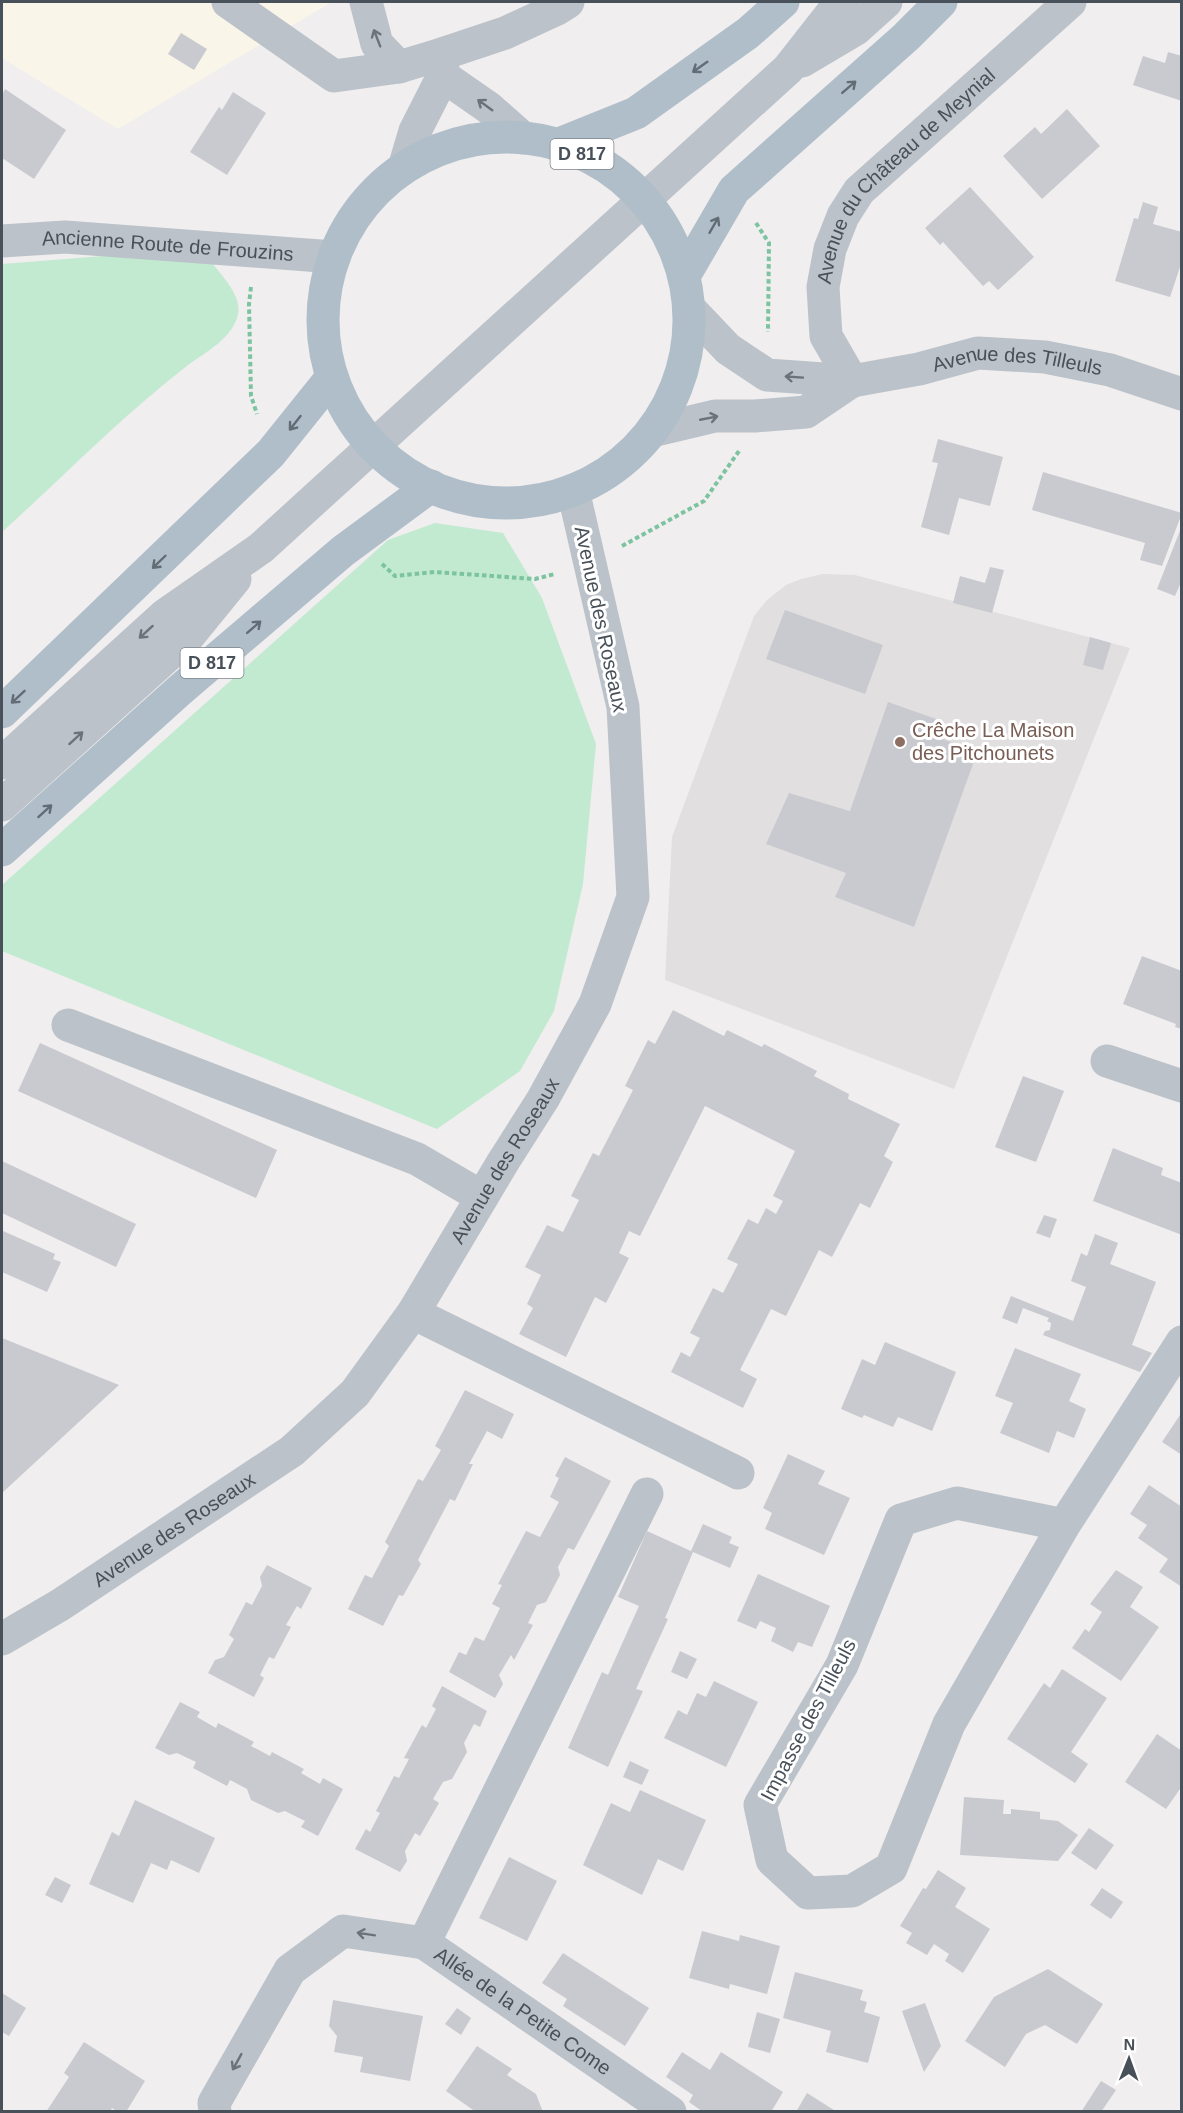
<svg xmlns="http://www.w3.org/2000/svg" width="1183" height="2113" font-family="Arial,sans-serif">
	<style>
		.commercial { fill: #faf5e9 }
		.education { fill: #e1dfdf }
		.green { fill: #c1ead0 }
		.building { fill: #c9cad0 }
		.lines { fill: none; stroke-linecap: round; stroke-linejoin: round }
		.path { stroke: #7cc4a0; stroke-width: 4; stroke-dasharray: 4.5 3; stroke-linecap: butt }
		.minor { stroke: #bbc2c9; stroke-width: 33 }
		.major { stroke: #b0beca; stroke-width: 33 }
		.oneway { stroke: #6a737b }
		.oneway2 { stroke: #626c75 }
		.education-dot { fill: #8d6e63; stroke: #fff; stroke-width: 2 }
		.labels { text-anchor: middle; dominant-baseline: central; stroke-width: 6; stroke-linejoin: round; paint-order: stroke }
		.shield { fill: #fff; stroke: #7f858b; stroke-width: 1.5 }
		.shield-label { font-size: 18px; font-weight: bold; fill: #485159 }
		.street-label { font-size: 20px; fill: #485159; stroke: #fff }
		.education-label { font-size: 20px; fill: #785e54; stroke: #fff; text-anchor: start }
	</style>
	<rect width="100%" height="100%" fill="#f0eeee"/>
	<polygon class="commercial" points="2,2 332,2 118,129 2,58"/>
	<polygon class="education" points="823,574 855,575 1130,648 954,1089 665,980 672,837 754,616 767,600 786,585 801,579"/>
	<g class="green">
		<path d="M154,252l58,11c10,13 30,33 26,51 -5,24 -32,38 -50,51 -66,51 -124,111 -186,167v-268z"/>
		<polygon points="435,523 503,533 542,598 596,744 583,884 554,1011 520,1071 437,1129 2,951 2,885 388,540"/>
	</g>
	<g class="building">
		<polygon points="181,33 207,49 194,70 168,54"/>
		<polygon points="1168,52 1182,56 1182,101 1133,85 1143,56 1165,63"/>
		<polygon points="5,89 66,130 34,179 2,158 2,95"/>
		<polygon points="233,92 266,113 227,175 190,152 219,107 222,110"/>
		<polygon points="1067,109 1100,146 1042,199 1003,156 1035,127 1041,134"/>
		<polygon points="970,187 1034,257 998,290 989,281 983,286 943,242 940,245 925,228"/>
		<polygon points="1143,202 1158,207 1153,224 1182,232 1182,261 1170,297 1115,281 1134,218 1138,219"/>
		<polygon points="938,439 1003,457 990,506 959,498 949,535 921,527 938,463 932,462"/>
		<polygon points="1043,472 1182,513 1162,566 1140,560 1145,543 1032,510"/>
		<polygon points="1181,528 1182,580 1175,596 1157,589"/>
		<polygon points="990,567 1004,570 992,613 953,603 960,576 985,583"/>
		<polygon points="785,610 883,645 865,694 766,659"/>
		<polygon points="1090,637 1111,643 1103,670 1083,665"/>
		<polygon points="888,702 939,720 933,735 977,753 914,927 835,897 846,873 766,844 789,793 850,811"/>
		<polygon points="1142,956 1182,971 1182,1029 1175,1027 1176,1024 1123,1004"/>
		<polygon points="673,1010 724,1036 727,1030 762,1047 764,1044 817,1071 814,1076 849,1094 848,1099 900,1124 884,1156 893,1162 870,1208 860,1203 832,1257 819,1250 786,1316 771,1309 740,1370 757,1379 743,1408 671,1372 681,1352 690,1357 700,1338 690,1333 713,1288 723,1293 738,1264 727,1259 748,1219 758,1224 766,1208 776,1214 783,1201 773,1196 795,1151 705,1106 640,1236 629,1231 619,1253 629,1258 606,1303 595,1297 566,1357 519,1334 533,1308 527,1304 541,1275 525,1267 547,1225 563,1232 579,1200 571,1196 593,1153 599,1156 633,1090 625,1086 648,1040 655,1044"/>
		<polygon points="40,1043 277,1150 256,1198 18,1091"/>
		<polygon points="1023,1076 1064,1091 1036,1162 995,1147"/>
		<polygon points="1113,1148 1163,1168 1161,1175 1182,1183 1182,1235 1093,1201"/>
		<polygon points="2,1161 136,1224 116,1267 2,1213"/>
		<polygon points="1044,1215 1057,1219 1050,1238 1036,1233"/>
		<polygon points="3,1231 55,1254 53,1259 61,1262 47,1292 2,1272"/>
		<polygon points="1095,1234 1118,1243 1110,1264 1156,1282 1132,1345 1152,1353 1140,1372 1043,1335 1045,1331 1050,1330 1051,1323 1047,1321 1049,1318 1023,1308 1017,1324 1002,1318 1011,1296 1073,1321 1086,1287 1071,1281 1081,1253 1087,1256"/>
		<polygon points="2,1338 119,1385 2,1493"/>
		<polygon points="885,1342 956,1372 932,1431 898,1417 893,1427 864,1415 862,1418 841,1409 862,1359 875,1365"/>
		<polygon points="1015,1348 1081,1374 1069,1401 1086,1409 1074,1438 1057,1431 1049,1453 1000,1433 1013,1403 995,1396"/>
		<polygon points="465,1390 514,1414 502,1439 487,1431 469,1464 473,1464 455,1501 450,1499 418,1560 421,1564 403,1596 399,1595 383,1626 348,1609 365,1575 372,1578 389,1546 385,1542 418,1479 423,1481 441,1450 435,1446"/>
		<polygon points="1182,1412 1182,1455 1162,1442"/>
		<polygon points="788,1454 825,1471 818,1484 850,1498 824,1555 765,1529 772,1513 763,1508"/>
		<polygon points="565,1457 611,1481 574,1550 568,1548 558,1567 560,1575 546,1602 537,1605 528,1623 533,1625 514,1660 511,1655 499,1675 503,1684 495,1698 449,1672 459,1652 466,1655 475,1637 484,1641 500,1608 492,1604 502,1585 498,1584 526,1531 540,1537 559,1502 550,1497 559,1478 555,1476"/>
		<polygon points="1149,1485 1182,1507 1182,1587 1159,1572 1168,1559 1138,1538 1147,1525 1130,1514"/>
		<polygon points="703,1524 732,1537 729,1543 739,1547 730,1568 693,1552 665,1618 668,1619 636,1689 643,1691 608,1767 568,1748 602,1672 608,1675 639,1606 618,1597 647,1531 691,1551"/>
		<polygon points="267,1565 312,1588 301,1609 297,1606 286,1625 291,1627 274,1659 269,1657 260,1675 264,1678 254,1697 208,1673 215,1660 224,1657 234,1639 229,1635 246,1602 252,1605 262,1586 260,1577"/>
		<polygon points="1116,1570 1143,1587 1130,1607 1159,1627 1121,1681 1072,1648 1085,1629 1089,1632 1102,1612 1090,1604"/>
		<polygon points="758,1574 830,1606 812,1647 798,1642 793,1652 771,1641 776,1628 760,1621 756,1629 737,1621"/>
		<polygon points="680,1651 697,1659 687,1679 671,1672"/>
		<polygon points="1062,1669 1107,1698 1071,1752 1088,1764 1075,1783 1007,1739 1044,1683 1050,1688"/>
		<polygon points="714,1681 758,1702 726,1767 664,1738 678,1710 687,1715 697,1693 706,1697"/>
		<polygon points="442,1686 487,1711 480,1727 474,1724 464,1743 467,1752 452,1779 443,1782 433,1799 439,1803 420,1836 415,1833 405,1851 407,1861 400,1872 355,1849 366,1829 370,1832 380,1813 376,1811 394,1776 399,1778 409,1759 404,1758 422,1725 426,1728 436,1709 432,1706"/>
		<polygon points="180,1702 200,1712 197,1717 216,1728 218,1723 254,1742 251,1746 270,1756 272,1752 304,1769 301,1773 320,1784 323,1778 343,1789 318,1836 301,1827 305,1821 285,1811 278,1813 251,1800 247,1789 230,1780 227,1786 193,1768 196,1762 177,1753 169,1755 155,1748"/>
		<polygon points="1157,1734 1182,1751 1182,1786 1166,1809 1125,1782"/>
		<polygon points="630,1761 649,1770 642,1785 623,1777"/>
		<polygon points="640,1790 706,1820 683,1871 658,1859 642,1895 583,1865 611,1803 630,1812"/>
		<polygon points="964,1797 1004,1800 1003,1814 1011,1814 1011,1809 1040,1812 1040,1819 1058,1821 1078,1835 1058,1861 960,1855"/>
		<polygon points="135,1800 215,1838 199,1873 171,1860 167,1870 151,1863 133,1903 89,1884 112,1832 119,1836"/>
		<polygon points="1089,1828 1114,1845 1096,1870 1071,1853"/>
		<polygon points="509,1857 557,1881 527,1941 479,1918"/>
		<polygon points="938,1870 966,1888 955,1907 990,1929 963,1973 945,1961 949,1954 934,1944 927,1955 906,1943 912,1933 900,1926 923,1888 926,1889"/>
		<polygon points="55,1877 71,1885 62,1903 45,1895"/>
		<polygon points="1102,1888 1123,1902 1111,1919 1090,1905"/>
		<polygon points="702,1931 739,1941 740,1935 780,1946 767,1994 730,1984 729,1989 689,1978"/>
		<polygon points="563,1953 649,2008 625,2046 563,2006 567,1999 542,1983"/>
		<polygon points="1048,1969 1103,2004 1077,2044 1045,2025 1026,2034 1005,2067 965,2041 994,1997"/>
		<polygon points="795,1972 863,1990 860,2000 867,2002 864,2012 880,2017 868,2063 826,2052 831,2031 783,2018"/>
		<polygon points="2,1993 26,2008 9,2036 2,2032"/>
		<polygon points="333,2000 423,2016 410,2081 360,2072 363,2057 334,2052 337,2036 329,2026"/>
		<polygon points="925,2003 941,2046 924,2072 902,2011"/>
		<polygon points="457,2008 471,2018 461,2035 445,2024"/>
		<polygon points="757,2012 780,2019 770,2053 748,2047"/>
		<polygon points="84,2042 145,2081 126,2112 118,2112 112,2108 110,2112 46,2112 69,2077 64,2073"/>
		<polygon points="477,2046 512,2069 507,2075 536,2094 543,2112 476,2112 446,2091"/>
		<polygon points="682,2052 710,2070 721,2052 783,2092 771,2112 703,2112 689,2102 693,2095 666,2077"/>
		<polygon points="1101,2081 1116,2090 1101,2112 1081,2112"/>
		<polygon points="807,2093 837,2112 796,2112"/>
	</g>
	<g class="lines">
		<g class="path">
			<polyline points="756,223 769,243 768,332"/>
			<polyline points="251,287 249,304 251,396 257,414"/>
			<polyline points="622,546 704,501 739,451"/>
			<polyline points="382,564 395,576 435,572 535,579 555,574"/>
		</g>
		<g class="minor">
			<polyline points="228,2 334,76 399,67 442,54 505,33 557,9 568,2"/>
			<polyline points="366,2 377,44 399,67"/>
			<polyline points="802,61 856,29 886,2"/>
			<polyline points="443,76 489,108 523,138"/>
			<polyline points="404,168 415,131 443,76 442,54"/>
			<path id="s1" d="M2,241l63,-4 269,20"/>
			<path id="s2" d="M689,308l39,41 39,26 85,6 67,-12 59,-16 67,4 65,13 72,24"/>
			<path id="s3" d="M852,381l-26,-45 -3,-49 7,-38 13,-33 16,-25 211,-189"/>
			<polyline points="652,431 715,416 755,416 806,412 852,381"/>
			<polyline points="2,763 165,615 261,548 317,497 788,69 835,9 843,2"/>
			<polyline points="2,805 187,638 235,579"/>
			<polyline points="68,1025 417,1159 482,1197"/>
			<polyline points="1107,1061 1182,1086"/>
			<polyline points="413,1313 738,1473"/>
			<polyline points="1064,1525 957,1503 901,1520 842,1665 760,1805 772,1860 808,1893 852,1891 891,1868 949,1724 1064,1525 1182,1342"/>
			<path id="s4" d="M2,1639l58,-34 232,-154 63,-58 58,-80 90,-151 40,-63 52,-95 38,-107 -10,-190 -50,-217"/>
			<polyline points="424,1943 647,1494"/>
			<path id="s5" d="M215,2112l-1,-9 76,-133 53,-39 81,12 246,169"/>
		</g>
		<g class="major">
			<circle cx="506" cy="320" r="183"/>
			<polyline points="559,144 636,113 748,33 783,2"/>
			<polyline points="684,276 734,190 906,37 941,2"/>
			<polyline points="2,712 271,453 332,377"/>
			<polyline points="2,850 180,690 343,551 431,486"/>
		</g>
	</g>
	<defs><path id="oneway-shaft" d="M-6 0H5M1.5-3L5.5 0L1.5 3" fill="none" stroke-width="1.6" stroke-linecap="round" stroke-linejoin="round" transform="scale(1.5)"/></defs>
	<g class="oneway">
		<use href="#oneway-shaft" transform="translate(377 38) rotate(-111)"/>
		<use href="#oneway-shaft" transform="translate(485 105) rotate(-144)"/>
		<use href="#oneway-shaft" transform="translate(794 377) rotate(-176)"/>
		<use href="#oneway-shaft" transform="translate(709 418) rotate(-11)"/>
		<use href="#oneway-shaft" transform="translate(146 632) rotate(138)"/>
		<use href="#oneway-shaft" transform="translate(76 738) rotate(-42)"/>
		<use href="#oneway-shaft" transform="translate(366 1934) rotate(-171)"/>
		<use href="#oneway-shaft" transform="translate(237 2062) rotate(119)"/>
	</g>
	<g class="oneway2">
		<use href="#oneway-shaft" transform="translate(700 67) rotate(145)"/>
		<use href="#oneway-shaft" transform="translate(849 87) rotate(-41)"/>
		<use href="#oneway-shaft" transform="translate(714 225) rotate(-60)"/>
		<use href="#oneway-shaft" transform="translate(295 423) rotate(128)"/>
		<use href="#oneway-shaft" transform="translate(159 562) rotate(136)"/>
		<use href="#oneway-shaft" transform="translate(254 627) rotate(-41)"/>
		<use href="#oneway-shaft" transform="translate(18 697) rotate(137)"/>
		<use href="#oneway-shaft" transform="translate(45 811) rotate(-42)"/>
	</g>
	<circle class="education-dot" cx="900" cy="742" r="6"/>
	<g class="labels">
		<g class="shield">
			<rect x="550.5" y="139" width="63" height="30" rx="4.5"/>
			<rect x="180.5" y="648" width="63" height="30" rx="4.5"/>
		</g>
		<g class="shield-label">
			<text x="582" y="154">D 817</text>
			<text x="212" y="663">D 817</text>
		</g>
		<g class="street-label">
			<text stroke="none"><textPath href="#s3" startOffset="244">Avenue du Château de Meynial</textPath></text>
			<text stroke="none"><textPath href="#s1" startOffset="166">Ancienne Route de Frouzins</textPath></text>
			<text stroke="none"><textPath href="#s2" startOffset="357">Avenue des Tilleuls</textPath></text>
			<text transform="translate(601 619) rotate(78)">Avenue des Roseaux</text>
			<text stroke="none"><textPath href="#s4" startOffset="708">Avenue des Roseaux</textPath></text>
			<text stroke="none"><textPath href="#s4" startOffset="204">Avenue des Roseaux</textPath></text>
			<text transform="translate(808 1720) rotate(-62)">Impasse des Tilleuls</text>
			<text stroke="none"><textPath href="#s5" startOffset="430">Allée de la Petite Come</textPath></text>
		</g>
		<g class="education-label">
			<text x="912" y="730">Crêche La Maison<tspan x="912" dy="23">des Pitchounets</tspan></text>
		</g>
	</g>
	<rect width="1183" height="2113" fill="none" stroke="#485159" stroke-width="6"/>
	<g transform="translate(1129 2059) rotate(1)" stroke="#ffffff" stroke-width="4.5" paint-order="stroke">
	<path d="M0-4.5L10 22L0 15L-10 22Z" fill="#485159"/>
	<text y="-9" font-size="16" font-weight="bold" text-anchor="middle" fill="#485159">N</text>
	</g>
</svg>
